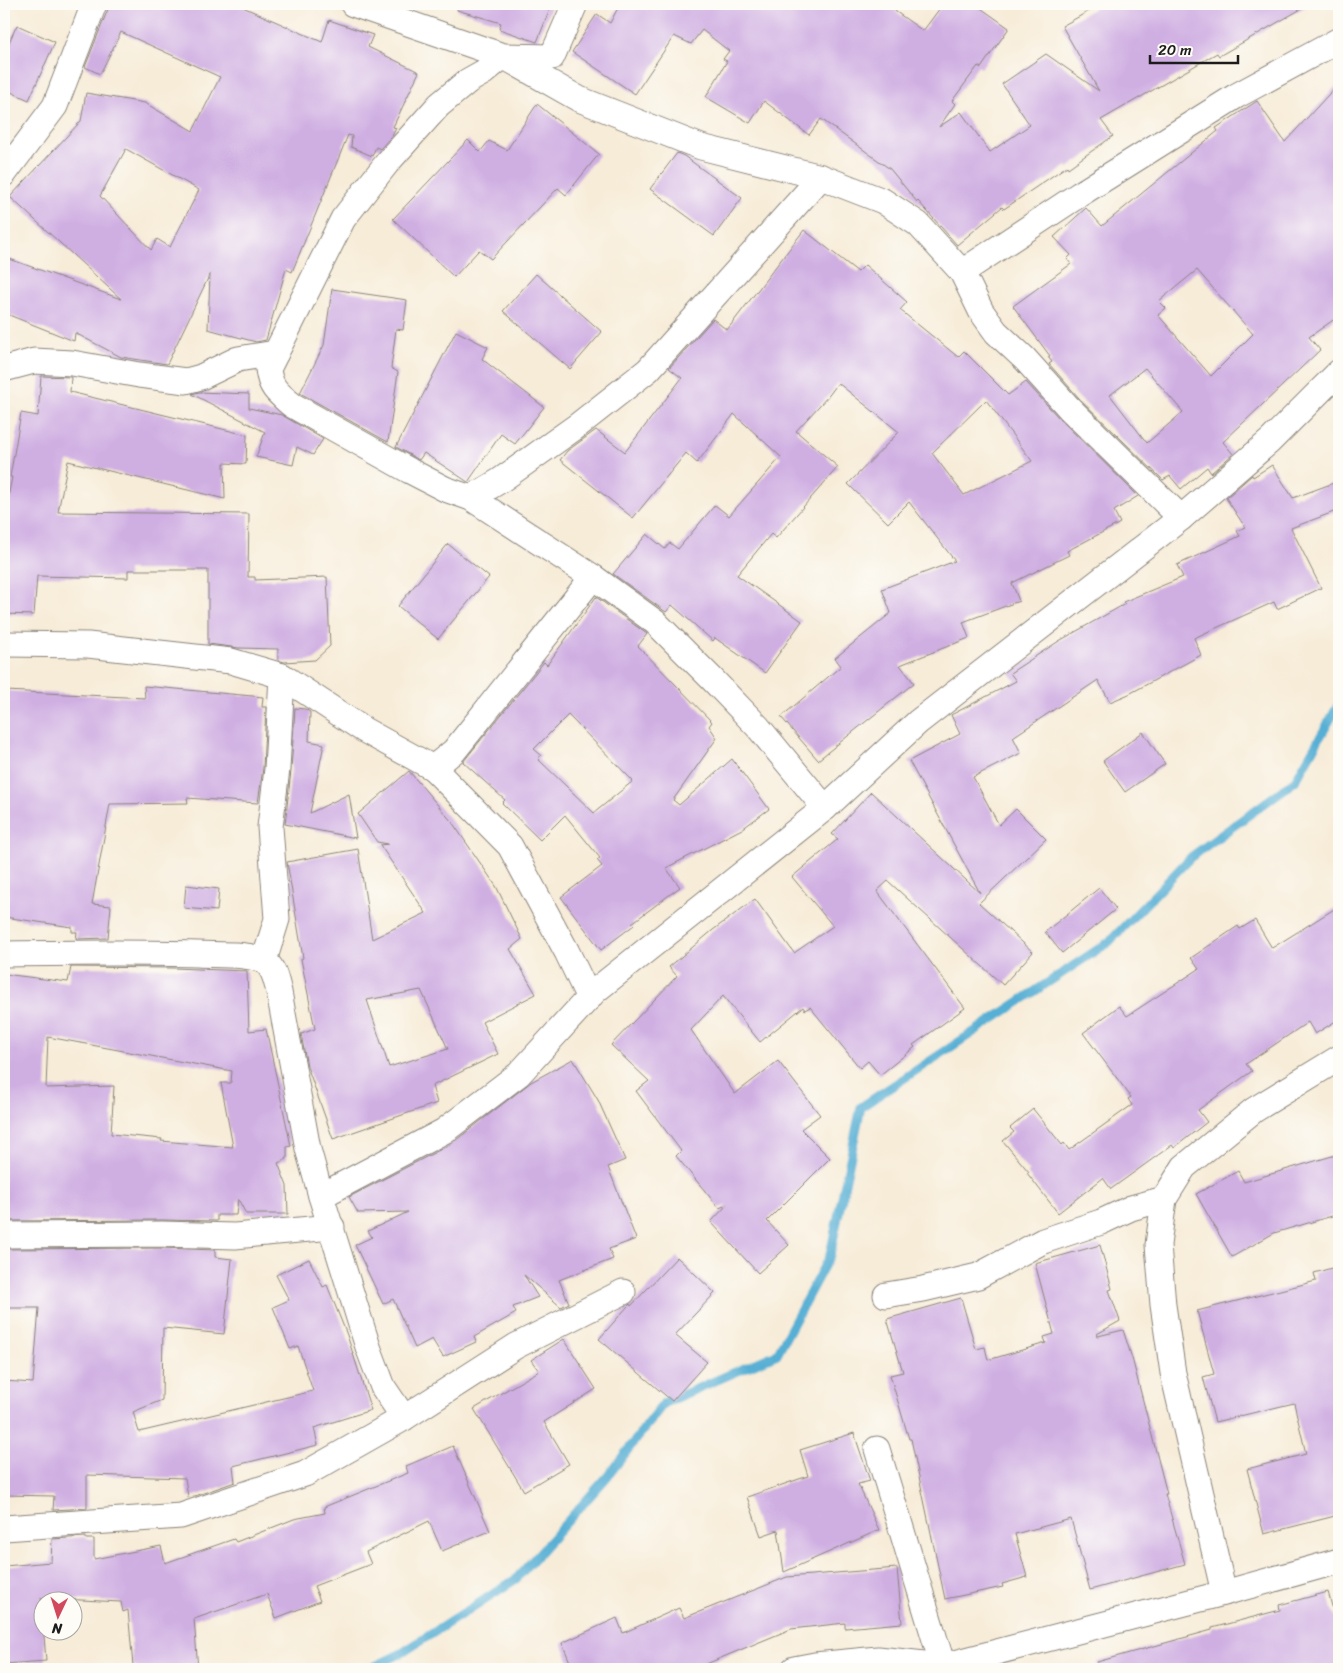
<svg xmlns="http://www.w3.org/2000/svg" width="1343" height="1673" font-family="Sriracha,sans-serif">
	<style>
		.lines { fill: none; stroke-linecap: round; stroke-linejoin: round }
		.stream { stroke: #57afd4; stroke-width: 9 }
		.building { fill: #cfaee2; fill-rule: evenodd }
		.street-casing { stroke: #8a847a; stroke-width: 27 }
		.street { stroke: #fff; stroke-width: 25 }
	</style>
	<rect width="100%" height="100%" fill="#fdfcf7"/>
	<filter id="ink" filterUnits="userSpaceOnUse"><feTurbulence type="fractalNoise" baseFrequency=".02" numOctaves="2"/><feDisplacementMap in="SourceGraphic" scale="10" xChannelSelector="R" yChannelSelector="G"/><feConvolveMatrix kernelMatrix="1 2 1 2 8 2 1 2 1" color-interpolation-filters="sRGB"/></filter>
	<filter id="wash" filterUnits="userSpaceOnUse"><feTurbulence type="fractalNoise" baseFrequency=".0096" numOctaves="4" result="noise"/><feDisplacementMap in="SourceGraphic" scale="20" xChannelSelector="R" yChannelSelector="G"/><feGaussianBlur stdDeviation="1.12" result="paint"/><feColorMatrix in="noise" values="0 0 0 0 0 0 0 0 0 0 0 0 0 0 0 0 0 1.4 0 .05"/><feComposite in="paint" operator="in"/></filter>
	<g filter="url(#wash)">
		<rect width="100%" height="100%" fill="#f7ecd8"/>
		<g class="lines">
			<polyline class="stream" points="369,1669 402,1653 516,1579 607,1477 664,1403 777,1354 830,1255 861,1107 1109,942 1191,857 1295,781 1339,704"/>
		</g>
		<g id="blocks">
			<g class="building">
				<path d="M110,4h126l86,38 7,-22 44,15 -5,12 51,25 -26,55 3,1 -4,8 -12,13 -4,-2 -4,9 -21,-9 1,-11 -4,-1 -56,137 -6,-3 -20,71 -10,2 -48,-13 2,-55 -43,90 -46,-7 -46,-24 -1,8 -70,-28v-56l117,42 -111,-102 71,-76 5,-28 59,10 48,28 27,-54 -99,-45 -21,42 -15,-7zM126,149l73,41 -29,57 -13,-8 -6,11 -51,-54z"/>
				<polygon points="458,4 552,4 537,42 499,29 501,23 457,10"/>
				<polygon points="620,4 885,4 923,31 943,4 975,4 1009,28 981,68 978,66 952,101 955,104 939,127 961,112 990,152 1030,125 1002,84 1046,54 1099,91 1062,26 1102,4 1310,4 1219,56 1217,53 1101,120 1113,136 1068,168 1067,166 1004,209 1002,207 957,245 918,201 917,202 890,169 821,119 809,135 764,101 750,123 706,97 727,61 723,59 729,51 702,30 691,44 674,36 635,94 572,52 597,14 610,23"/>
				<polygon points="17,25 55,42 29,100 4,89 4,53"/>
				<path d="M1339,83v233l-30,21 11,13 -97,92 10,12 -22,19 -4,-6 -26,22 -11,-13 -7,4 -84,-82 -30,-34 3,-2 -4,-5 2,-1 -37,-50 58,-42 -4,-5 4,-4 -17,-18 32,-29 16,18 116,-95 -2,-3 41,-27 28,41zM1197,270l56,64 -42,42 -53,-61 8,-7 -7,-7zM1145,368l38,44 -36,31 -37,-48z"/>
				<polygon points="537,104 599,154 566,195 558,188 491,259 479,250 454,277 393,219 468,140 480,152 489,141 507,150"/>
				<polygon points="677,153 684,156 742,198 714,236 650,189"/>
				<path d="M804,230l54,42 7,-7 42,37 -7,8 58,47 6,-6 44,44 18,-13 33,36 79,78 -24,15 6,12 -53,28 2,4 -57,28 7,18 -56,21 6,16 -69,27 14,18 -96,77 -37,-43 60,-51 -6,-8 56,-45 -9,-24 73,-28 -46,-59 -21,21 -40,-39 51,-52 -61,-49 -8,11 -34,37 42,36 -62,71 -5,-4 -34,41 65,46 -37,52 -50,-35 -2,3 -41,-36 -6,7 -53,-38 34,-40 18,15 5,-6 8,6 37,-44 14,11 52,-59 -47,-43 -37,49 -11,-10 -53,65 -73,-58 7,-9 29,-21 29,22 57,-74 -13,-10 44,-49 14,11zM986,400l46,61 -68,34 -32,-42z"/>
				<polygon points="536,274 602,332 570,369 503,311"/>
				<polygon points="332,289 407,300 403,330 396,329 391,368 398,372 388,442 300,393 324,345"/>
				<polygon points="456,331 488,347 482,359 544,407 515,444 501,434 468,482 424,453 419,460 396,447"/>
				<polygon points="41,376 71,377 70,392 247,435 246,464 224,463 225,499 68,461 58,512 249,514 248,577 255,577 255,580 327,577 330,646 315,660 284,662 278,660 278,649 239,648 208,644 208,570 128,570 128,578 37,576 34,615 4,614 4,518 12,477 10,477 21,413 38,416"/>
				<polygon points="199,392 249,394 249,408 282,415 323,439 313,455 297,447 293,465 256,457 265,432 192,394"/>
				<polygon points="1272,465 1293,498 1339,481 1339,510 1291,528 1321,588 1277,609 1274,602 1194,638 1201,655 1129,694 1110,702 1098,680 1013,737 1021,753 973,777 999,825 1016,809 1046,839 979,903 1033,952 1003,985 888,881 877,891 965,1008 913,1045 915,1047 880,1075 868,1061 860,1068 810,1007 805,1010 803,1007 760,1042 723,996 691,1030 735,1094 778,1061 820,1115 801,1129 830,1158 767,1221 789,1245 758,1273 711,1222 727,1205 719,1208 676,1156 681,1151 636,1091 649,1081 611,1045 677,976 669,967 713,930 755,899 794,953 833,926 792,877 838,839 832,834 871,792 980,893 909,761 960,734 951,715 1016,681 1010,673 1059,641 1125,604 1123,602 1183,577 1177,565 1240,536 1237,531 1245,527 1226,498 1252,475 1253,477"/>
				<polygon points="448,544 489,577 438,639 398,606"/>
				<path d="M596,597l51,37 -9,12 74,76 -3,4 8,12 -44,62 6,5 53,-46 37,50 -27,20 -76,39 14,19 -48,36 2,2 -33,25 -40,-53 41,-31 -5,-6 3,-2 -35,-43 -25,25 -38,-37 3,-3 -42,-38 81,-100 3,3zM568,715l65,66 -39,32 -56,-54 3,-4 -7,-6z"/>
				<polygon points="144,686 263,697 262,707 266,707 263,768 258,803 187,798 188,803 110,804 92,904 111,906 108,938 76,939 77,932 72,932 72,927 4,917 4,741 6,691 145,698"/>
				<polygon points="295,708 305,709 310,712 309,741 324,744 310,813 349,794 356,838 285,824 291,771"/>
				<polygon points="1143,732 1165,764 1125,792 1103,761"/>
				<path d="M409,771l43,51 44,64 26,53 -12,10 26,45 -54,28 16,32 -66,32 5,17 -104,36 -26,-73 -6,-32 14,-5 -14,-70 2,-1 -16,-96 71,-13 14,90 54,-26 -46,-68 8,-1 -11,-2 -19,-28zM421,990l27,59 -59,18 -22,-67z"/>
				<polygon points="186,885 219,889 217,911 184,908"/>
				<polygon points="1099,888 1116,909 1062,953 1045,932"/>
				<polygon points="1339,906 1339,1019 1315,1034 1308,1022 1246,1064 1252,1071 1198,1110 1207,1122 1174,1148 1172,1145 1111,1189 1103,1178 1058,1213 1027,1173 1029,1172 1003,1141 1014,1132 1010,1128 1033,1109 1062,1145 1064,1143 1069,1150 1132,1105 1128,1099 1131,1097 1083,1033 1119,1006 1127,1016 1199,969 1191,958 1238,926 1240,929 1255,920 1272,948"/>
				<path d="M71,967l102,1 74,3 2,60 17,-2 25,117 -4,1v12l-9,4 9,23 1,28h-42l-8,-15 -2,16h-19v6l-55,-1 -158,1v-247l64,8zM48,1037l184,34 -1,12h-10l12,64 -72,-6 1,-2 -51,-5 3,-48 -68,2z"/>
				<polygon points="573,1059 598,1100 625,1160 608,1167 636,1239 609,1249 613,1259 559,1280 569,1303 561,1307 524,1275 538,1297 513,1307 516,1313 474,1337 476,1342 443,1357 432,1339 415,1348 393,1299 383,1304 355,1245 372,1237 368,1231 408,1212 358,1213 349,1197 451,1144 531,1082"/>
				<polygon points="1339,1154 1339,1214 1274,1233 1232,1257 1196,1194 1238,1171 1244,1182"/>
				<polygon points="1100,1245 1112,1289 1109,1290 1120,1321 1097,1334 1098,1336 1123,1330 1132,1358 1167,1494 1165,1494 1185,1564 1090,1590 1071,1519 1015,1534 1027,1577 1002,1584 1003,1587 945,1599 911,1439 909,1439 890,1375 903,1372 887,1319 961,1298 976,1349 985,1347 988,1360 1046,1343 1044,1337 1054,1334 1035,1263"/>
				<polygon points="162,1248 215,1250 215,1257 232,1259 224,1334 163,1328 162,1400 133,1412 139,1432 313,1391 298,1346 290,1349 273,1307 289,1300 276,1275 309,1259 323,1287 327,1285 347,1335 371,1410 314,1428 318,1445 233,1466 235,1482 195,1496 188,1497 185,1478 87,1475 87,1508 53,1510 54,1496 4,1495 4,1381 33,1383 39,1308 4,1308 4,1249"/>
				<polygon points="677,1257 715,1293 675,1335 707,1362 672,1401 599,1339 628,1306 630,1304 631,1306"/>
				<polygon points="1339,1266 1339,1515 1264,1534 1247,1469 1306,1454 1294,1403 1215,1422 1203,1377 1214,1374 1197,1311 1316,1281 1314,1273"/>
				<polygon points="564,1339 596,1389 544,1422 569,1464 524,1491 474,1409 539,1371 531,1360"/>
				<polygon points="854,1433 870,1481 858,1484 879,1530 784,1572 778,1530 761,1536 747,1497 808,1476 800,1450"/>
				<polygon points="453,1446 490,1531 442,1551 429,1521 366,1552 371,1564 314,1586 320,1601 276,1618 267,1594 194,1619 198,1669 137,1669 136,1666 133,1666 128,1610 123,1612 121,1602 41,1598 46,1661 4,1664 4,1566 51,1562 52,1539 86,1537 86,1539 94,1539 94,1559 161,1546 165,1563 234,1539 236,1542 294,1519 325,1513 324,1507 408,1473 406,1466"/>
				<polygon points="897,1568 902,1623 845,1628 845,1623 791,1629 694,1669 573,1669 562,1643 617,1618 623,1633 679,1608 684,1618 787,1577"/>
				<polygon points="1328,1592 1339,1631 1339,1669 1098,1669 1097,1662 1212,1630 1212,1628 1280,1610 1279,1605"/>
			</g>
		</g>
	</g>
	<g filter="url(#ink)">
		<use href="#blocks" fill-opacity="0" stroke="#8a847a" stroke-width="1"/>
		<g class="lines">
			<defs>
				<g id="street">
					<polyline points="353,4 503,56 579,99 701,147 821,177 883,201 918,224 962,272 981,311 996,332 1025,359 1069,408 1181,518"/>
					<path d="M575,4l-23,53 -49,-1 -19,16 -16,9 -29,24 -52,58 -44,56 -75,150c2,19 10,24 24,36l118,66 35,18 26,9 122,79 62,45 57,57 46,48 67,81"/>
					<polyline points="4,174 55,106 94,4"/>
					<polyline points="962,272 1080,194 1236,96 1339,40"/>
					<polyline points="4,369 34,361 72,363 139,375 186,381 201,377 238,359 276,353"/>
					<polyline points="471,498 501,480 577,426 648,370 821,177"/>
					<polyline points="4,644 88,645 231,661 282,676 364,730 433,768 454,751 593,577"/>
					<polyline points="433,768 510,846 567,952 589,998"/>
					<path d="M4,954c64,-1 129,-2 194,0 18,1 47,-1 64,6 12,5 14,21 17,32l29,157 13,47 47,151 15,40 21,31"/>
					<polyline points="264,961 277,919 270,827 277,769 282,676"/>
					<polyline points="321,1196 444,1131 519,1074 595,991 825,808 918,722 1181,518 1270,441 1339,372"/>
					<polyline points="4,1235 162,1234 235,1236 332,1227"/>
					<polyline points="886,1295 923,1289 978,1276 1043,1241 1101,1222 1131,1208 1164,1199"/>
					<polyline points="877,1449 943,1666"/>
					<polyline points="4,1528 181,1516 305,1474 404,1418 516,1346 623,1292"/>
					<polyline points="1224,1593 1173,1373 1163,1305 1158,1245 1164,1199 1184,1167 1254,1110 1339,1058"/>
					<polyline points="794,1669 815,1665 878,1659 943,1666 1224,1593 1339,1561"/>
				</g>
			</defs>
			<use href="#street" class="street-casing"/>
			<use href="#street" class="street"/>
		</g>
	</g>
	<rect width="1343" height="1673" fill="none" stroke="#fdfcf7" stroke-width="20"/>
	<g transform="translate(58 1616) rotate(184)"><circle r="24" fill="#fdfcf7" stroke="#a3a29f"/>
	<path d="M0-4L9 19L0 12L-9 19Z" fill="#d1495b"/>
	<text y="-8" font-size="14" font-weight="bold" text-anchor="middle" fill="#1c1c1c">N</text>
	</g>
	<path d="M1150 55v8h88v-8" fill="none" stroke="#1c1c1c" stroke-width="2.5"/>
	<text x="1158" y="55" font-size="15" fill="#1c1c1c" stroke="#fdfcf7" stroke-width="4" paint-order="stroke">20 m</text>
</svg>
